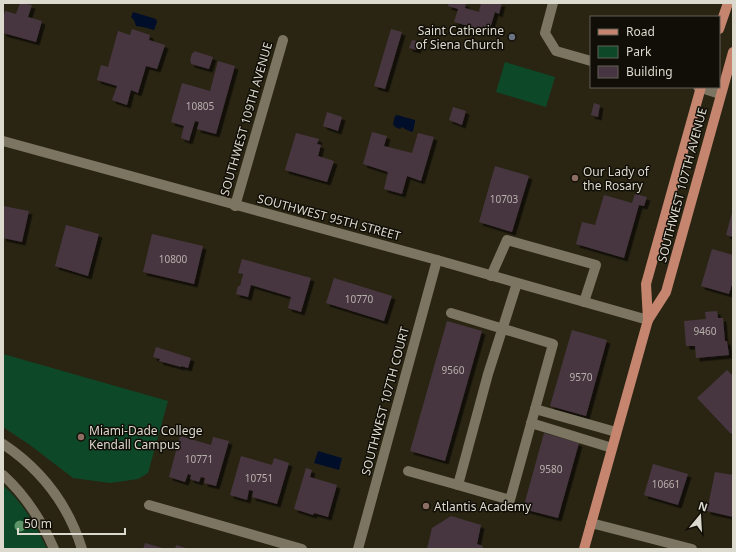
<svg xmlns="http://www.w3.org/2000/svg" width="736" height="552" font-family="'Noto Sans',sans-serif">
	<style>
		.green { fill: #0d4928 }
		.water { fill: #000e2a }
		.building { fill: #473641; filter: url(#shadow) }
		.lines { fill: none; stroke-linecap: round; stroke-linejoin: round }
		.minor { stroke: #7b7561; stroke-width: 10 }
		.major { stroke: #c5856f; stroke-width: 10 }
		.tree { fill: #5e9568 }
		.worship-dot { fill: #6b7280; stroke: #110e07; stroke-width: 1.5 }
		.education-dot { fill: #8d6e63; stroke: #110e07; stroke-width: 1.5 }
		.labels { text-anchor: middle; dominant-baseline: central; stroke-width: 3; stroke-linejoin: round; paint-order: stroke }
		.number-label { font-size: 10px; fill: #b7b0ab }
		.poi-label { font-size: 12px; fill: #dcd9ce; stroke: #110e07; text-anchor: start }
		.street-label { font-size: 12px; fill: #dcd9ce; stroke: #110e07 }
	</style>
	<defs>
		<filter id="shadow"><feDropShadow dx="3.5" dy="3.5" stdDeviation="0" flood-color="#0009"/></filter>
	</defs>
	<rect width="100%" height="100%" fill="#2a2513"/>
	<g class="green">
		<polygon points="505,62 555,77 546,107 496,92"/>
		<polygon points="3,354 168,401 148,473 138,479 110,483 73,478 30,445 3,427"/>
		<path d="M3,485c20,18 33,40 44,64h-44z"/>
	</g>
	<g class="water">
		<polygon points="133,12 156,19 157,22 154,30 143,27 136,26 134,20 131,17"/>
		<polygon points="397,115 415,120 415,122 413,131 412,132 405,129 402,127 400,129 395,127 393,124 395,116"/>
		<polygon points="318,451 342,458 339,470 314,463"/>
	</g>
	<g class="building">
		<polygon points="20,3 32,5 28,17 42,21 36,42 3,33 3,19 5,11 16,14"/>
		<polygon points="449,3 466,3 465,8 479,12 481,3 502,3 499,14 495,12 489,32 454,22 458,9 448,6"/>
		<polygon points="132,29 150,35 149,40 165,45 157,69 146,66 138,93 131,90 127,105 112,100 117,86 97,80 101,65 108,67 118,31 130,35"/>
		<polygon points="391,29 402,32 385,89 374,86"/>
		<polygon points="412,40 420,42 417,50 409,48"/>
		<polygon points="194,51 213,57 209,69 191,64 191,62 190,61 192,53 194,53"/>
		<polygon points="218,61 235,66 216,134 197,129 199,122 195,121 189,141 181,138 184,126 171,122 182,83 210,91"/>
		<polygon points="594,103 600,105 598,117 591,115"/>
		<polygon points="453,107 466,111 462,125 449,120"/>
		<polygon points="327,112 342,117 338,131 323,126"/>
		<polygon points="372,132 387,136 384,146 412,153 418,133 434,137 421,181 407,176 402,194 384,189 388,172 363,164"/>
		<polygon points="296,133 319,139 317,144 321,145 318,156 334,161 327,182 285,170"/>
		<polygon points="495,166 529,176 512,232 479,222"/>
		<polygon points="635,194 647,197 644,206 639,205 624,258 576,244 582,222 595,225 604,195 632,203"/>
		<polygon points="3,206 29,211 22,242 3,238"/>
		<polygon points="733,209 733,237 726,235"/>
		<polygon points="66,225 99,234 88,276 55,266"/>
		<polygon points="152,234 203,246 194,284 143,272"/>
		<polygon points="712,249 733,255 733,281 729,294 701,286"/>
		<polygon points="242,259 311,278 301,312 288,308 291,297 251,285 248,297 236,294 238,286 240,286 243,274 238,273"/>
		<polygon points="334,278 392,296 384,321 326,303"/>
		<polygon points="717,311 718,318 723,318 725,341 727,341 729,355 696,358 695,346 686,346 684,321 706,319 705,312"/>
		<polygon points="447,321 482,331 445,461 410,451"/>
		<polygon points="572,330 607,340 586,416 550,406"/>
		<polygon points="156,347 191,358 188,368 181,366 181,367 159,361 160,359 153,357"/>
		<polygon points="727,370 733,376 733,432 731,434 697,398"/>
		<polygon points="544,433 579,443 558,518 523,509"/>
		<polygon points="180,436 211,445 213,437 229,441 216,486 204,483 205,478 201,477 199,482 190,479 191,475 188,474 185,482 169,477"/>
		<polygon points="241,456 272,465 274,458 289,463 277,504 252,497 253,491 249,490 247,500 230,495"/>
		<polygon points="653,464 688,474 678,505 644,495"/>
		<polygon points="306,468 312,470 310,477 337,485 328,517 314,513 313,515 294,509"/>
		<polygon points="715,472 733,475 733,517 707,511"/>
		<polygon points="451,516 481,525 477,544 483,546 482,549 427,549 432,528"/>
		<polygon points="145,543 166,549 143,549"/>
		<polygon points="176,545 189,549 175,549"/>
	</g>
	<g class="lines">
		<g class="minor">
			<polyline points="553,3 545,33 556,51 591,61"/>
			<polyline points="698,87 720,94"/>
			<polyline points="3,141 437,260 648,320"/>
			<polyline points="235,206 283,40"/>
			<polyline points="491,276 507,240 596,265 584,302"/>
			<polyline points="451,313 553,344 510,500 458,485 488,374 517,283"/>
			<polyline points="535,409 616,432"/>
			<polyline points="531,423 612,448"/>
			<path d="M3,444c39,26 65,60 79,105"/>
			<polyline points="408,471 458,485"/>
			<path d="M3,475c23,21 39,46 51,74"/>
			<polyline points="149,505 302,549"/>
			<polyline points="591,523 692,549"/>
			<polyline points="358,549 437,260"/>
		</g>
		<g class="major">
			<polyline points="719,29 728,3"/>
			<polyline points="648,320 666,292 733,52"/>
			<polyline points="584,549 648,320 646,284 701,87"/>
		</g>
	</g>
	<circle class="tree" cx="20" cy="526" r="5.5"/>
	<circle class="worship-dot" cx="512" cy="37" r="4"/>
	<g class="education-dot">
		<circle cx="575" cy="178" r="4"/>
		<circle cx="81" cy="437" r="4"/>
		<circle cx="426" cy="506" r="4"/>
	</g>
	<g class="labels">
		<g class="number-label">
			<text x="200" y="106">10805</text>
			<text x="504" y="199">10703</text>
			<text x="173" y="259">10800</text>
			<text x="359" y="299">10770</text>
			<text x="705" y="331">9460</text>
			<text x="453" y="370">9560</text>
			<text x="581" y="377">9570</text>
			<text x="199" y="459">10771</text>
			<text x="551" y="469">9580</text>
			<text x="259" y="478">10751</text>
			<text x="666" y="484">10661</text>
		</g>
		<g class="poi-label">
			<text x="504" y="30" text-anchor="end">Saint Catherine<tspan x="504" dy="14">of Siena Church</tspan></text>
			<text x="583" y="171">Our Lady of<tspan x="583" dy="14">the Rosary</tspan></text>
			<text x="89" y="430">Miami-Dade College<tspan x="89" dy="14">Kendall Campus</tspan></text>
			<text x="434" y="506">Atlantis Academy</text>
		</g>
		<g class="street-label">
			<text transform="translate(246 119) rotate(-74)">SOUTHWEST 109TH AVENUE</text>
			<text transform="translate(682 185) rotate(-75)">SOUTHWEST 107TH AVENUE</text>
			<text transform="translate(329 217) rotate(15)">SOUTHWEST 95TH STREET</text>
			<text transform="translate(385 401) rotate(-75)">SOUTHWEST 107TH COURT</text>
		</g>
	</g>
	<rect width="736" height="552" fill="none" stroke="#dcd9ce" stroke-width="8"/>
	<rect x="590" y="16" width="130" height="72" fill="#110e07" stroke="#625f57"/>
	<rect x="598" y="29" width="20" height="6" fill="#c5856f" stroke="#625f57"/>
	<text x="626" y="36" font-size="12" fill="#dcd9ce">Road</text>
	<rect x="598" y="46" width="20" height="12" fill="#0d4928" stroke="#625f57"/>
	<text x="626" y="56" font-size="12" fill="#dcd9ce">Park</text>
	<rect x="598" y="66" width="20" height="12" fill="#473641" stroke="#625f57"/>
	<text x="626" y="76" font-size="12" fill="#dcd9ce">Building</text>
	<g transform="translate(700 516) rotate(18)" stroke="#110e07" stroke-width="3" paint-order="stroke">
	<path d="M0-3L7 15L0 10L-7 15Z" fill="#dcd9ce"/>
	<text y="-6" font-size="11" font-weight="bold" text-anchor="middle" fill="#dcd9ce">N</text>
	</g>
	<path d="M18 528v6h107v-6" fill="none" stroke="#dcd9ce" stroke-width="2"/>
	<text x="24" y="528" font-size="12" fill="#dcd9ce" stroke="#110e07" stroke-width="3" paint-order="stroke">50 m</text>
</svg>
